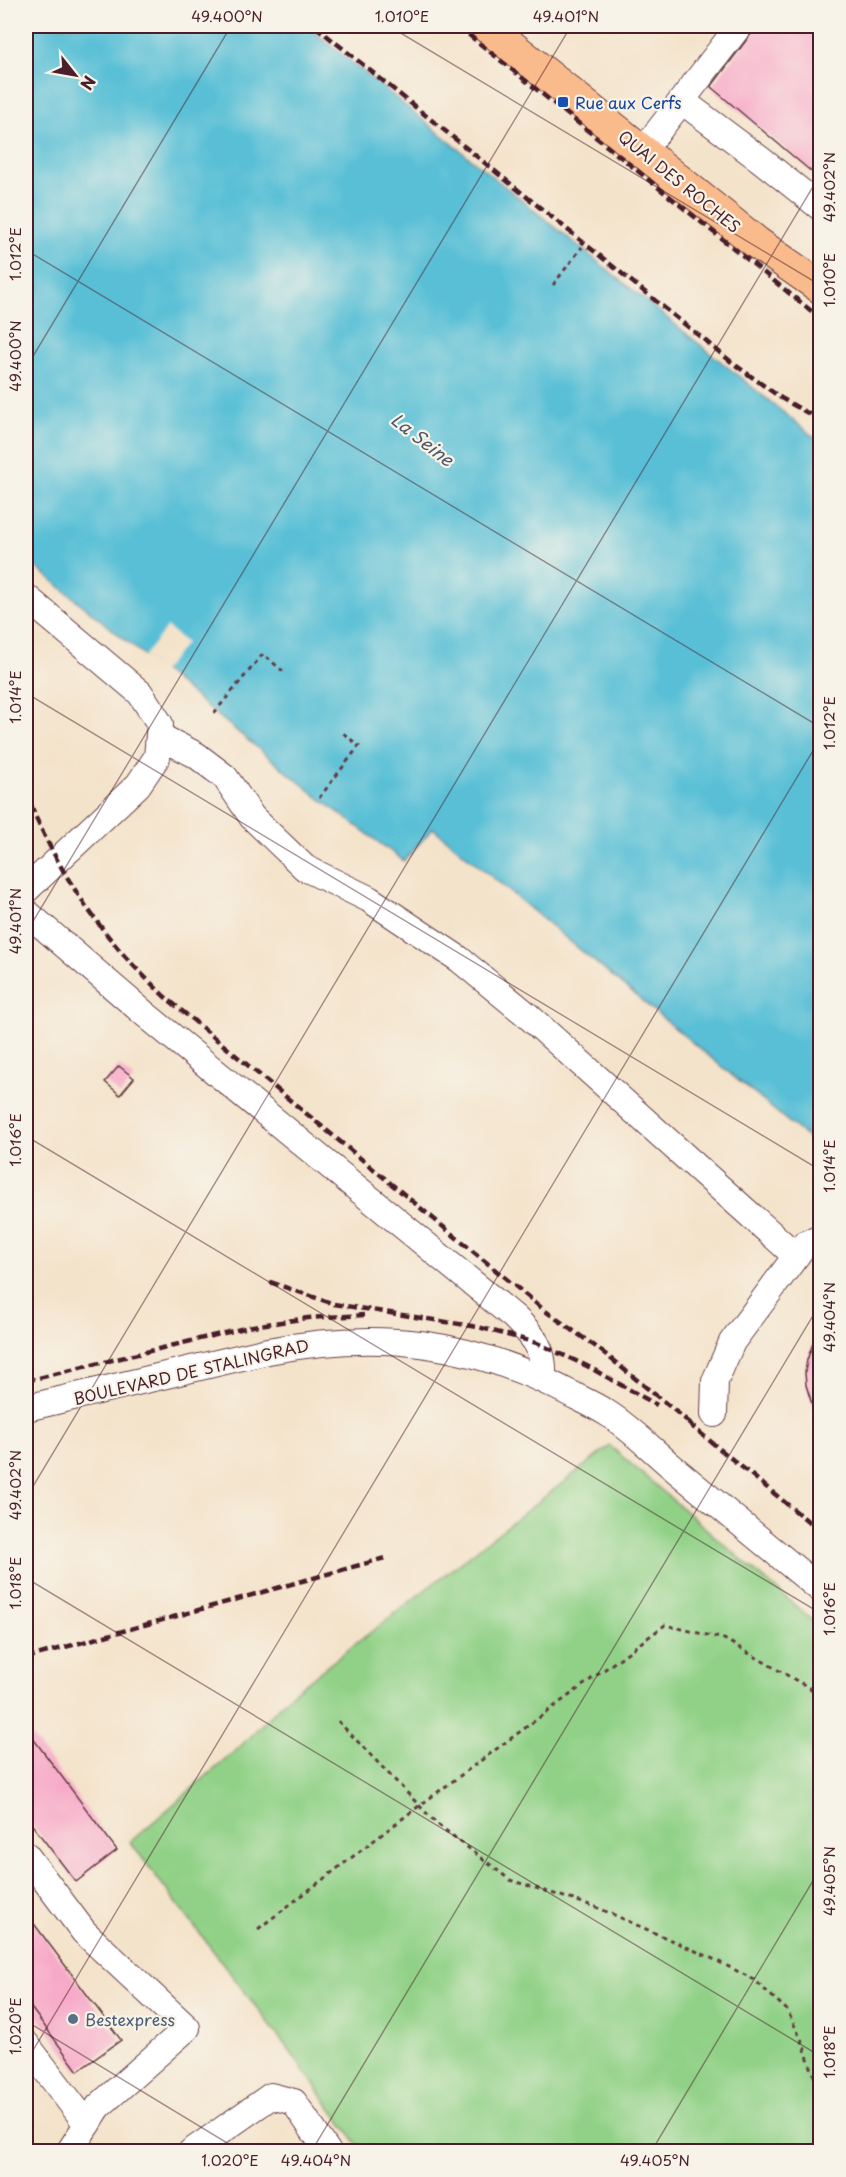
<svg xmlns="http://www.w3.org/2000/svg" width="846" height="2177" font-family="'Playpen Sans',sans-serif">
	<style>
		.green { fill: #91d187; stroke: #6e7859; stroke-width: 1.5 }
		.water { fill: #58bfd6; stroke: #516f80; stroke-width: 1.5 }
		.pier { fill: #f4e3cb }
		.building { fill: #f7aac8 }
		.lines { fill: none; stroke-linecap: round; stroke-linejoin: round }
		.minor-casing { stroke: #643c43; stroke-width: 28 }
		.major-casing { stroke: #643c43; stroke-width: 34 }
		.path { stroke: #643c43; stroke-width: 3; stroke-dasharray: 4.5 4.5; stroke-linecap: butt }
		.minor { stroke: #fff; stroke-width: 26 }
		.major { stroke: #fabb8c; stroke-width: 32 }
		.rail { stroke: #4a1f2b; stroke-width: 4.5; stroke-dasharray: 9 4.5; stroke-linecap: butt }
		.ticks { fill: none; stroke: #4a1f2b; stroke-width: 1.5; stroke-opacity: 0.45 }
		.transit-dot { fill: #1a4fb4; stroke: #f7f3e8; stroke-width: 2 }
		.service-dot { fill: #5c6f8a; stroke: #f7f3e8; stroke-width: 2 }
		.labels { text-anchor: middle; dominant-baseline: central; stroke-width: 4.5; stroke-linejoin: round; paint-order: stroke }
		.transit-label { font-size: 16px; fill: #164399; stroke: #f7f3e8; text-anchor: start }
		.street-label { font-size: 16px; fill: #4a1f2b; stroke: #f7f3e8 }
		.service-label { font-size: 16px; fill: #4e5e75; stroke: #f7f3e8; text-anchor: start }
		.water-label { font-size: 18px; font-style: italic; fill: #4f5767; stroke: #f7f3e8 }
		.neatline { fill: none; stroke: #4a1f2b; stroke-width: 2 }
		.ticks-label { font-size: 15px; text-anchor: middle; fill: #4a1f2b }
	</style>
	<rect width="100%" height="100%" fill="#f7f3e8"/>
	<filter id="ink" filterUnits="userSpaceOnUse"><feTurbulence type="fractalNoise" baseFrequency=".0167" numOctaves="2"/><feDisplacementMap in="SourceGraphic" scale="12" xChannelSelector="R" yChannelSelector="G"/><feConvolveMatrix kernelMatrix="1 2 1 2 8 2 1 2 1" color-interpolation-filters="sRGB"/></filter>
	<filter id="wash" filterUnits="userSpaceOnUse"><feTurbulence type="fractalNoise" baseFrequency=".008" numOctaves="4" result="noise"/><feDisplacementMap in="SourceGraphic" scale="24" xChannelSelector="R" yChannelSelector="G"/><feGaussianBlur stdDeviation="1.35" result="paint"/><feColorMatrix in="noise" values="0 0 0 0 0 0 0 0 0 0 0 0 0 0 0 0 0 1.4 0 .05"/><feComposite in="paint" operator="in"/></filter>
	<g filter="url(#wash)">
		<rect width="100%" height="100%" fill="#f4e3cb"/>
		<polygon class="green" points="610,1446 820,1627 820,2151 362,2151 289,2050 130,1842 239,1748 290,1695"/>
		<polygon class="water" points="26,26 307,26 820,442 820,1148 433,828 404,861 319,798 26,559"/>
		<polygon class="pier" points="167,627 186,643 162,672 144,656"/>
		<g id="blocks">
			<g class="building">
				<polygon points="757,26 805,26 820,38 820,179 711,87"/>
				<polygon points="119,1066 134,1078 120,1095 105,1082"/>
				<polygon points="819,1327 820,1327 820,1419 817,1420 806,1385 805,1372 807,1360"/>
				<polygon points="26,1729 117,1850 76,1882 26,1817"/>
				<polygon points="26,1913 121,2040 78,2071 26,2001"/>
			</g>
		</g>
	</g>
	<g filter="url(#ink)">
		<use href="#blocks" fill-opacity="0" stroke="#643c43" stroke-width="1.5"/>
		<g class="lines">
			<defs>
				<g id="minor">
					<polyline points="682,101 761,160 820,207"/>
					<polyline points="643,151 739,26"/>
					<polyline points="26,597 140,693 160,724 157,757 138,785 26,890"/>
					<polyline points="159,736 196,755 225,777 252,817 305,868 369,899 459,959 526,1014 796,1256"/>
					<path d="M26,912l120,103 368,302c20,20 31,31 29,62"/>
					<path d="M26,1408l242,-57c111,-21 202,-11 303,43 12,6 25,12 36,19 25,16 47,39 70,58 48,40 96,79 143,118"/>
					<polyline points="714,1414 715,1381 732,1342 805,1244 820,1237"/>
					<polyline points="26,1855 84,1932 187,2028 99,2106 69,2152"/>
					<polyline points="26,2044 87,2124"/>
					<polyline points="191,2152 271,2096 294,2102 328,2152"/>
				</g>
				<polyline id="major" points="486,26 757,243 820,287"/>
			</defs>
			<use href="#minor" class="minor-casing"/>
			<use href="#major" class="major-casing"/>
			<g class="path">
				<polyline points="553,285 582,247"/>
				<polyline points="214,713 263,654 284,672"/>
				<polyline points="319,798 359,746 343,733"/>
				<polyline points="338,1721 436,1823 510,1880 596,1907 707,1956 753,1979 787,2010 802,2041 820,2093"/>
				<polyline points="258,1929 419,1806 665,1625 724,1639 820,1694"/>
			</g>
			<use href="#minor" class="minor"/>
			<use href="#major" class="major"/>
			<g class="rail">
				<polyline points="315,26 734,364 781,398 820,420"/>
				<polyline points="458,26 820,318"/>
				<path d="M26,792c21,58 56,114 96,161 13,15 28,29 42,43l380,314 55,39 96,78"/>
				<polyline points="270,1282 334,1304 478,1327 537,1343 587,1366 657,1405"/>
				<polyline points="26,1381 253,1326 308,1318 364,1315"/>
				<polyline points="688,1423 820,1531"/>
				<polyline points="26,1658 385,1558"/>
			</g>
		</g>
	</g>
	<path class="ticks" d="M389,26l431,259M26,250l794,477M26,368l205,-342M26,693l794,477M26,933l545,-907M26,1136l794,477M26,1498l794,-1323M26,1578l794,478M26,2021l216,131M26,2062l794,-1323M311,2152l509,-848M651,2152l169,-283"/>
	<rect class="transit-dot" x="557" y="96" width="12" height="12" rx="3"/>
	<circle class="service-dot" cx="73" cy="2019" r="6"/>
	<g class="labels">
		<g class="transit-label">
			<text x="575" y="102">Rue aux Cerfs</text>
		</g>
		<g class="street-label">
			<text transform="translate(680 181) rotate(39)">QUAI DES ROCHES</text>
			<text transform="translate(191 1371) rotate(-13)">BOULEVARD DE STALINGRAD</text>
		</g>
		<g class="service-label">
			<text x="85" y="2019">Bestexpress</text>
		</g>
		<g class="water-label">
			<text transform="translate(423 439) rotate(38)">La Seine</text>
		</g>
	</g>
	<rect width="846" height="2177" fill="none" stroke="#f7f3e8" stroke-width="66"/>
	<g transform="translate(75 75) rotate(121)" stroke="#f7f3e8" stroke-width="4.5" paint-order="stroke">
	<path d="M0-4.5L10 22L0 15L-10 22Z" fill="#4a1f2b"/>
	<text y="-9" font-size="16" font-weight="bold" text-anchor="middle" fill="#4a1f2b">N</text>
	</g>
	<rect x="33" y="33" width="780" height="2111" class="neatline"/>
	<g class="ticks-label">
		<text x="227" y="22">49.400°N</text>
		<text x="402" y="22">1.010°E</text>
		<text x="566" y="22">49.401°N</text>
		<text transform="translate(830 187) rotate(-90)" y="5">49.402°N</text>
		<text transform="translate(16 254) rotate(-90)" y="5">1.012°E</text>
		<text transform="translate(830 280) rotate(-90)" y="5">1.010°E</text>
		<text transform="translate(16 356) rotate(-90)" y="5">49.400°N</text>
		<text transform="translate(16 697) rotate(-90)" y="5">1.014°E</text>
		<text transform="translate(830 723) rotate(-90)" y="5">1.012°E</text>
		<text transform="translate(16 921) rotate(-90)" y="5">49.401°N</text>
		<text transform="translate(16 1140) rotate(-90)" y="5">1.016°E</text>
		<text transform="translate(830 1166) rotate(-90)" y="5">1.014°E</text>
		<text transform="translate(830 1317) rotate(-90)" y="5">49.404°N</text>
		<text transform="translate(16 1485) rotate(-90)" y="5">49.402°N</text>
		<text transform="translate(16 1583) rotate(-90)" y="5">1.018°E</text>
		<text transform="translate(830 1609) rotate(-90)" y="5">1.016°E</text>
		<text transform="translate(830 1881) rotate(-90)" y="5">49.405°N</text>
		<text transform="translate(16 2026) rotate(-90)" y="5">1.020°E</text>
		<text transform="translate(830 2052) rotate(-90)" y="5">1.018°E</text>
		<text x="230" y="2166">1.020°E</text>
		<text x="316" y="2166">49.404°N</text>
		<text x="655" y="2166">49.405°N</text>
	</g>
</svg>
